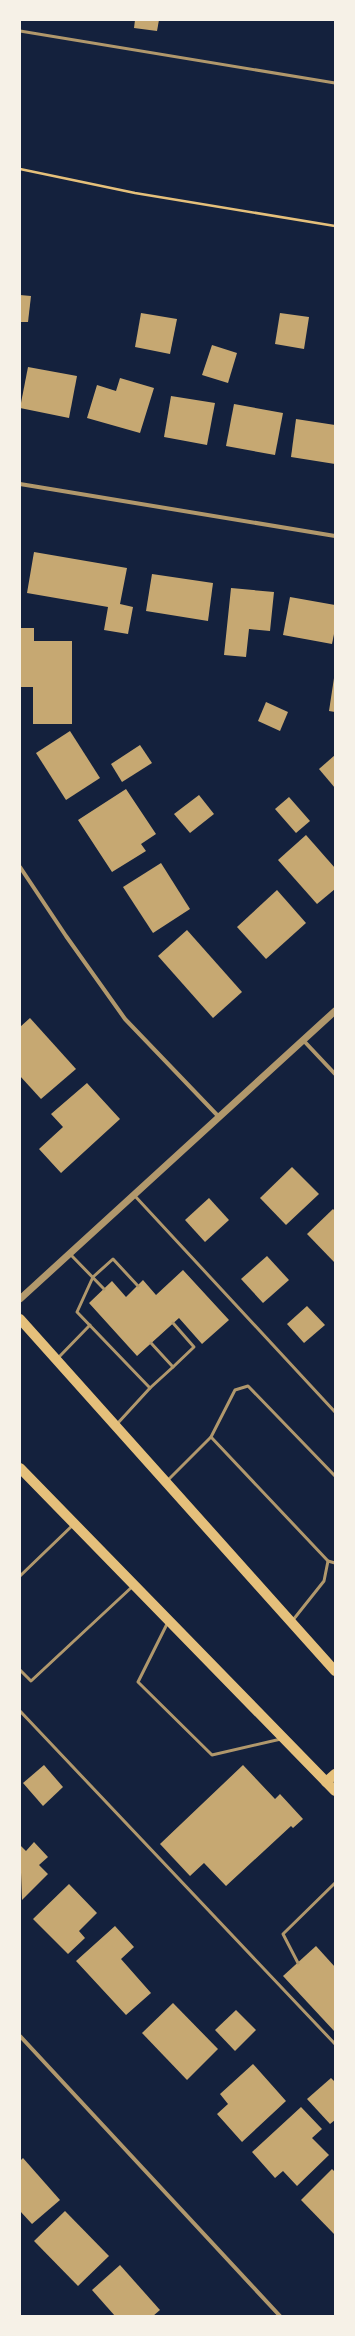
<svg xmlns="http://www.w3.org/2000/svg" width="355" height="2336" font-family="'Fira Sans Condensed',sans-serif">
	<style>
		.building { fill: #c6a872 }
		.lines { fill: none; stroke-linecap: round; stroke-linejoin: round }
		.path { stroke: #e5c07b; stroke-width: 2.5 }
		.service { stroke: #b1986c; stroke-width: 3 }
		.minor { stroke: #b1986c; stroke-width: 4 }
		.tertiary { stroke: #b1986c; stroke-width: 7 }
		.primary { stroke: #e5c07b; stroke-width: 10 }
	</style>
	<rect width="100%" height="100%" fill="#14213d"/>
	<g class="building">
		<polygon points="135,20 159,20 157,31 134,28"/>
		<polygon points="20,295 31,296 28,322 20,322"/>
		<polygon points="141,313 177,319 170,354 135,347"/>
		<polygon points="280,313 309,317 304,349 275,344"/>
		<polygon points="212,345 237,353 228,383 202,375"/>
		<polygon points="28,367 77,376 69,418 20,408"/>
		<polygon points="120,378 154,388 140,433 87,418 97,385 116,391"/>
		<polygon points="171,396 215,403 207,445 164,437"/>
		<polygon points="234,404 283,413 275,455 226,446"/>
		<polygon points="296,419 335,425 335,464 291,457"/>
		<polygon points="34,552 127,568 120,604 133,607 128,634 104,630 108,607 27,593"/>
		<polygon points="152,574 213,583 208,621 146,611"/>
		<polygon points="231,588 274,592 270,631 249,629 246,657 224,655"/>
		<polygon points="290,597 335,605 335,629 332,644 283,635"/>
		<polygon points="21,628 34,628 34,641 72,641 72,724 33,724 33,687 21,687"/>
		<polygon points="334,678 335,678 335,712 329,711"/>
		<polygon points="266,702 288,712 280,731 258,721"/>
		<polygon points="70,731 100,778 66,800 36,753"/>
		<polygon points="140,745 152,763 122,782 111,764"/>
		<polygon points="335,755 335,788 319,769"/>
		<polygon points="126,789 156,834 141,844 146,851 112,872 78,820"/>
		<polygon points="199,795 214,814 190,833 174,814"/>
		<polygon points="289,797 310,821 296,833 275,809"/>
		<polygon points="306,835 335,868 335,889 317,904 278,860"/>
		<polygon points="161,863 190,909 153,933 123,887"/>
		<polygon points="277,890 306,923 266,959 237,927"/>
		<polygon points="187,930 242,992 213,1018 158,956"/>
		<polygon points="30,1018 76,1069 41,1099 20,1076 20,1027"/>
		<polygon points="87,1083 120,1119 61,1173 39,1149 63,1127 51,1114"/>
		<polygon points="292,1167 319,1194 286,1225 260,1198"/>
		<polygon points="209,1198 229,1220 205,1242 185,1220"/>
		<polygon points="333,1209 335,1211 335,1263 307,1234"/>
		<polygon points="267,1256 289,1280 263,1303 241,1279"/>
		<polygon points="183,1270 229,1320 202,1344 179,1318 137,1356 89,1303 112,1281 126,1297 143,1280 156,1295"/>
		<polygon points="307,1306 325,1325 304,1343 287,1324"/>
		<polygon points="44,1765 63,1787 43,1806 23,1783"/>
		<polygon points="243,1765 275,1799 280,1794 303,1819 293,1828 291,1826 226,1886 204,1863 190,1876 160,1844"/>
		<polygon points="34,1842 48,1857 39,1865 48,1874 22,1900 20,1845 26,1851"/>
		<polygon points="69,1884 97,1913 79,1931 85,1938 68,1954 33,1919"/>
		<polygon points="115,1926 134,1947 121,1959 151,1993 126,2015 76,1961"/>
		<polygon points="316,1946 335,1967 335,2032 283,1976"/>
		<polygon points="173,2003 218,2049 187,2080 142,2033"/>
		<polygon points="236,2010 256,2030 235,2051 215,2030"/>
		<polygon points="253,2064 286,2101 242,2142 217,2114 228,2104 220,2094"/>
		<polygon points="331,2078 335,2082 335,2120 330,2124 307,2099"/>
		<polygon points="301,2107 322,2129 312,2138 329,2155 297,2186 283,2171 275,2178 252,2152"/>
		<polygon points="23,2158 60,2200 32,2224 20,2211 20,2161"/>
		<polygon points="332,2169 335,2172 335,2235 301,2200"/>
		<polygon points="65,2211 109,2256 78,2286 34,2241"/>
		<polygon points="120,2265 160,2310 153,2316 115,2316 92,2290"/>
	</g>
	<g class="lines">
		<polyline class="path" points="20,169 135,193 335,226"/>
		<g class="service">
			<polyline points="20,31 335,83"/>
			<polyline points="134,1195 335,1412"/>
			<polyline points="71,1255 104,1289"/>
			<polyline points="138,1286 113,1259 93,1277 77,1312 150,1388"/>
			<polyline points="173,1323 194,1347 173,1367"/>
			<polyline points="58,1358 90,1325"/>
			<polyline points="117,1424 150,1388 173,1367 151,1343"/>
			<polyline points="211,1437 328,1561 335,1563"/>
			<polyline points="168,1480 211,1437 235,1390 248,1386 335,1476"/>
			<polyline points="20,1576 73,1525"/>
			<polyline points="293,1620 324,1581 328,1561"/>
			<polyline points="168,1622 138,1682 212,1755 281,1739"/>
			<polyline points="20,1670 31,1681 133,1586"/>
			<polyline points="20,1711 335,2044"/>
			<polyline points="298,1963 283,1934 335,1883"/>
		</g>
		<g class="minor">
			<polyline points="20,484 335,536"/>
			<polyline points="20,867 66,936 125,1019 219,1117"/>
			<polyline points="303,1040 335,1074"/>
			<polyline points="20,2036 280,2316"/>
		</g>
		<polyline class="tertiary" points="20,1299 335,1011"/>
		<g class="primary">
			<polyline points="20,1319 335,1671"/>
			<polyline points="20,1468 335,1791"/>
			<polyline points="326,1782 335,1774"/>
		</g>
	</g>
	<rect width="355" height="2336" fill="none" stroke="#f6f1e7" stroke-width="42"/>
</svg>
